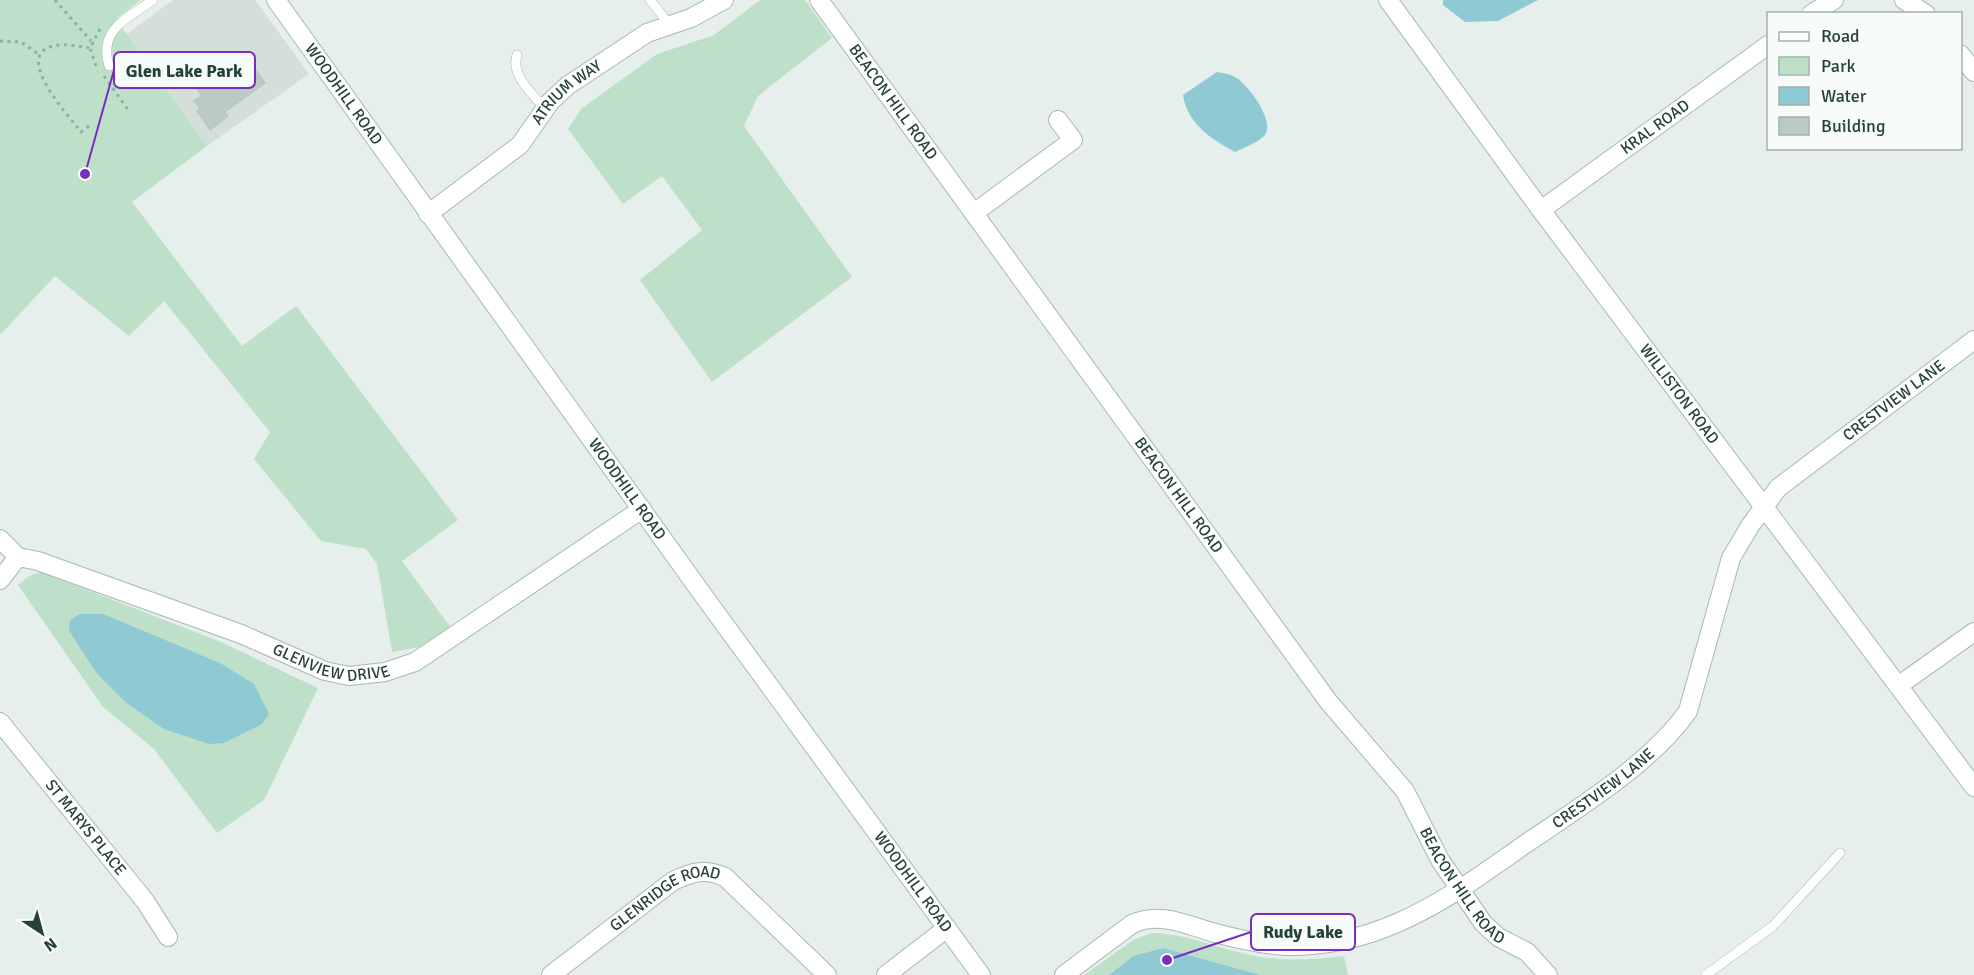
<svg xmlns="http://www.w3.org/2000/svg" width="1974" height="975" font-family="Signika,sans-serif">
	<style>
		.built { fill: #d4dfda }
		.green { fill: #bfe0c8; fill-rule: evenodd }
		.water { fill: #8ec9d4 }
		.building { fill: #bbcac4; stroke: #b8c9c2; stroke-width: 1.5 }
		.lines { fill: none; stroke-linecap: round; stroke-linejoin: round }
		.lane-casing { stroke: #a8b8b2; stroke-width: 10 }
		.street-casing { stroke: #a8b8b2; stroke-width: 20 }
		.secondary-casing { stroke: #a4bbb3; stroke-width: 20 }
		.path { stroke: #86b3a5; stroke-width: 3; stroke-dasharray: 3 4.5; stroke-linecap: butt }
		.lane { stroke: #fff; stroke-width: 9 }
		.street { stroke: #fff; stroke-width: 18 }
		.secondary { stroke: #fff; stroke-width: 18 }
		.labels { text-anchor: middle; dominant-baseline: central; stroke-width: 4.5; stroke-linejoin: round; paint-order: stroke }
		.street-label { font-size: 16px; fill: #24423a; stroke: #f7fbf9 }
		.leader { fill: none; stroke: #7b2cbf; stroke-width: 2 }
		.callout-dot { fill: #7b2cbf; stroke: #f7fbf9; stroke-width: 2 }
		.callout { fill: #f7fbf9; stroke: #7b2cbf; stroke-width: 2 }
		.callout-label { font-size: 18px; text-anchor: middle; font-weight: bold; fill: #24423a }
	</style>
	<rect width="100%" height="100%" fill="#e6efeb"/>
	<polygon class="built" points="173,0 255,0 309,74 207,146 127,34"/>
	<g class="green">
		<polygon points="0,0 141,0 116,19 207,146 132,202 242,346 296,306 458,520 402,561 451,628 419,647 392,652 377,564 366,549 321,541 254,459 270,432 164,301 129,336 55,276 0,335"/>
		<polygon points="760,0 805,0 832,38 758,96 744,126 852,277 712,382 640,280 702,230 662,176 623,204 568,129 581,109 657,54 714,35"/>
		<path d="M41,572l180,70 97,46 -54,112 -47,33 -63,-84 -51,-42 -85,-122 11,-9zM69,631l129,24 22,8 -95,39 -28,-28z"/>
		<path d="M1152,933c31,0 60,13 90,20 35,9 67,7 102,3l4,19h-87l-98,-27 -30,8 -24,19h-25l51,-36z"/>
	</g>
	<g class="water">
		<polygon points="1443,0 1538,0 1498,21 1465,22 1443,5"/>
		<path d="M1217,72c6,1 13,2 18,5 13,7 42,46 29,59 -7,7 -21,12 -29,16 -24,-13 -48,-29 -52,-57z"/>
		<polygon points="80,614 103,614 220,663 254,684 269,714 262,724 224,743 209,744 164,729 125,702 97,674 69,631 70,620"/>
		<polygon points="1163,948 1261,975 1109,975 1133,956"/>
	</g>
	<polygon class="building" points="250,62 265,83 225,112 228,116 210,130 197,111 200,109 194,101 202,96 197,89 204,84 201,80 217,68 221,72 228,68 233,75"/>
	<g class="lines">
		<defs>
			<g id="lane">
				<polyline points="650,0 670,25"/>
				<path d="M517,55c-7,20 16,39 28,54"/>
				<path d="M109,66c-11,-37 18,-47 44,-66"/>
				<polyline points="1706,975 1773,926 1840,853"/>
			</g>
			<g id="street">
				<path id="s1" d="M819,0l509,701 77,90 35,69 43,63 15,14 29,15 21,23"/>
				<polyline points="1904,0 1926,14"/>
				<polyline points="1811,14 1834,0"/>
				<polyline points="1960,54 1974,72"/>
				<path id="s2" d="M1541,210l227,-165"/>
				<polyline points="974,213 1073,140 1058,120"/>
				<path id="s3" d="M428,214l92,-69 30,-43 17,-16 80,-53 44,-15 33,-18"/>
				<path id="s4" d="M0,539l18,18 20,4 203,73 84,37 24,5 36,-4 30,-10 227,-153"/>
				<polyline points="0,580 18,557"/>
				<polyline points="1898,686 1974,632"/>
				<path id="s5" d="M0,722l145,179 23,36"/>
				<path id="s6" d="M551,975l122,-94c19,-9 32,-13 52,-4l102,98"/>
				<polyline points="886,975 947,928"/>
				<path id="s7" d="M1064,975l68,-51c29,-13 54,1 83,9 23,6 47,12 71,13 37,1 77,-8 111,-23 45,-19 87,-50 127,-78 54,-37 127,-81 164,-134l43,-153 19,-32 28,-38 196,-148"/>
			</g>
			<g id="secondary">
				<path id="s8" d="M276,0l427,595 278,380"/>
				<path id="s9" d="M1388,0l153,210 433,577"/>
			</g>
		</defs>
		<use href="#lane" class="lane-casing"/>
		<use href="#street" class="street-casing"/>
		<use href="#secondary" class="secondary-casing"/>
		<g class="path">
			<polyline points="55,0 91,41"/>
			<polyline points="0,41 21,42 40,55"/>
			<polyline points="96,66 90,48 101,27"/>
			<polyline points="104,76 129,111"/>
			<path d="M89,126l-8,6c-11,-15 -69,-76 -28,-86 11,-3 25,0 37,2"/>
		</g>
		<use href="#lane" class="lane"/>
		<use href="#street" class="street"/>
		<use href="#secondary" class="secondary"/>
	</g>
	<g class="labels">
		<g class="street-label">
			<text stroke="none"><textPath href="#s8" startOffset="116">WOODHILL ROAD</textPath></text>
			<text stroke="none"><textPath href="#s3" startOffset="186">ATRIUM WAY</textPath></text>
			<text stroke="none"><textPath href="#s1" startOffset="126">BEACON HILL ROAD</textPath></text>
			<text stroke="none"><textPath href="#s2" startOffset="141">KRAL ROAD</textPath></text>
			<text stroke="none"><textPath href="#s9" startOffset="490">WILLISTON ROAD</textPath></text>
			<text stroke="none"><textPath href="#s7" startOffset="1108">CRESTVIEW LANE</textPath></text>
			<text stroke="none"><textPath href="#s8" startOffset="602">WOODHILL ROAD</textPath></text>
			<text stroke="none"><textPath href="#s1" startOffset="612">BEACON HILL ROAD</textPath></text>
			<text stroke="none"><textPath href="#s4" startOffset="358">GLENVIEW DRIVE</textPath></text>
			<text stroke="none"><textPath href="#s7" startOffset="604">CRESTVIEW LANE</textPath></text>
			<text stroke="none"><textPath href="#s5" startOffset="136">ST MARYS PLACE</textPath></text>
			<text stroke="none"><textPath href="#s8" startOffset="1088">WOODHILL ROAD</textPath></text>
			<text stroke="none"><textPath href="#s1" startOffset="1096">BEACON HILL ROAD</textPath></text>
			<text stroke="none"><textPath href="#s6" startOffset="140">GLENRIDGE ROAD</textPath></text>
		</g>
	</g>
	<path class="leader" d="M85 174L114 70M1167 960L1251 932"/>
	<g class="callout-dot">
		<circle cx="85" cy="174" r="6"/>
		<circle cx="1167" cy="960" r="6"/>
	</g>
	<g class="callout">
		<rect x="114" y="52" width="141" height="36" rx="6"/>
		<rect x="1251" y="914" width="104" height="36" rx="6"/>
	</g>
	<g class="callout-label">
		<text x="184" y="77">Glen Lake Park</text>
		<text x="1303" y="938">Rudy Lake</text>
	</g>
	<rect x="1767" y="12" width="195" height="138" fill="#f7fbf9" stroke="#a3b1ad" stroke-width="1.5"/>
	<rect x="1779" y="32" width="30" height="9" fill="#ffffff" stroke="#a3b1ad" stroke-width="1.5"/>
	<text x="1821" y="42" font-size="18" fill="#24423a">Road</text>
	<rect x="1779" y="57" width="30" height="18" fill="#bfe0c8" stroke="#a3b1ad" stroke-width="1.5"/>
	<text x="1821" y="72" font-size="18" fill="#24423a">Park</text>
	<rect x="1779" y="87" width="30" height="18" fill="#8ec9d4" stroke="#a3b1ad" stroke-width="1.5"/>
	<text x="1821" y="102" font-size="18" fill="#24423a">Water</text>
	<rect x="1779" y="117" width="30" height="18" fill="#bbcac4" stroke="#a3b1ad" stroke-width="1.5"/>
	<text x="1821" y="132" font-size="18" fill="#24423a">Building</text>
	<g transform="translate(42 933) rotate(144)" stroke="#f7fbf9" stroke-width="4.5" paint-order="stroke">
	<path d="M0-4.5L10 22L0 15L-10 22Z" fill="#24423a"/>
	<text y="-9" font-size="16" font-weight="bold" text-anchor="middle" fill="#24423a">N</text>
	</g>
</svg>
